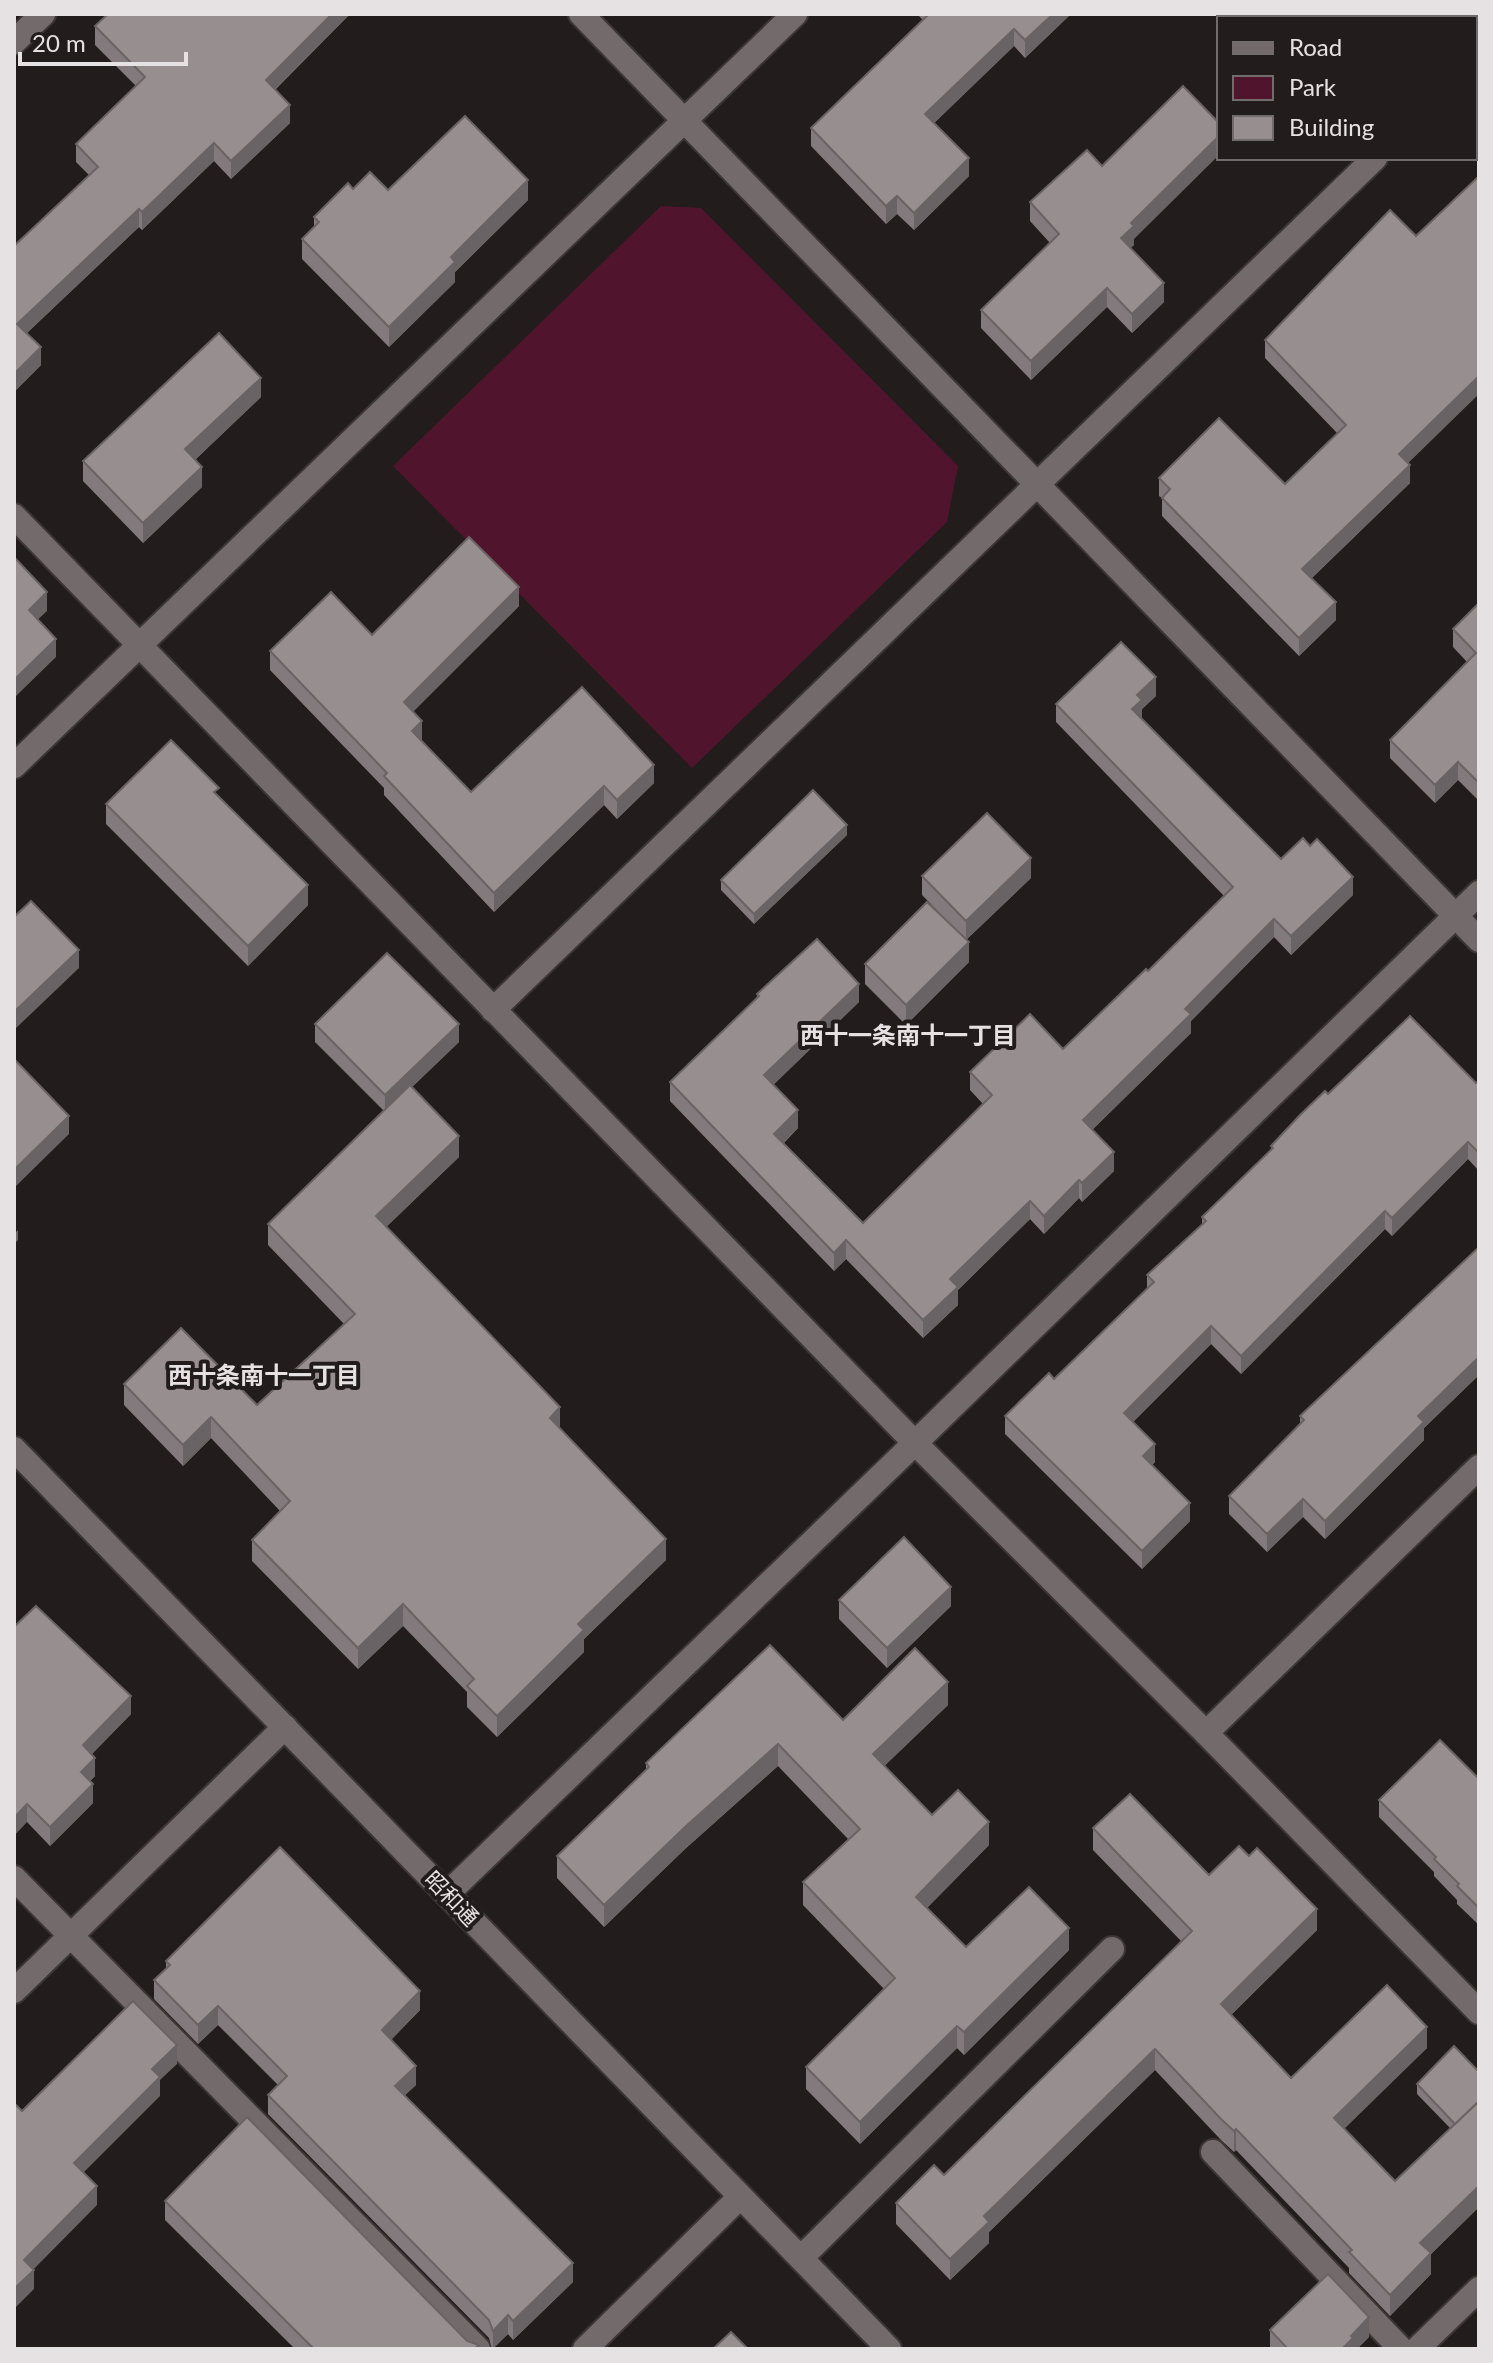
<svg xmlns="http://www.w3.org/2000/svg" width="1493" height="2363" font-family="Lato,'Noto Sans JP',sans-serif">
	<style>
		.green { fill: #50152c }
		.lines { fill: none; stroke-linecap: round; stroke-linejoin: round }
		.minor-casing { stroke: #3c3638; stroke-width: 28 }
		.minor { stroke: #736a6c; stroke-width: 24 }
		.wall { fill: #827a7c }
		.shaded-wall { fill: #6a6365 }
		.building { fill: #978e90; stroke: #6a6365; stroke-width: 2 }
		.labels { text-anchor: middle; dominant-baseline: central; stroke-width: 8; stroke-linejoin: round; paint-order: stroke }
		.street-label { font-size: 22px; fill: #e6e1e2; stroke: #231c1d }
		.neighbourhood-label { font-size: 24px; font-weight: bold; fill: #e6e1e2; stroke: #231c1d }
	</style>
	<rect width="100%" height="100%" fill="#231c1d"/>
	<polygon class="green" points="661,206 701,208 958,466 947,522 692,768 393,466"/>
	<g class="lines">
		<defs>
			<g id="minor">
				<polyline points="581,14 1479,940"/>
				<polyline points="14,42 43,14"/>
				<polyline points="1475,61 1479,57"/>
				<polyline points="14,516 915,1443 1206,1733 1479,2012"/>
				<polyline points="14,766 795,14"/>
				<polyline points="493,1010 1375,158"/>
				<polyline points="14,1449 889,2349"/>
				<polyline points="1206,1733 1479,1467"/>
				<polyline points="14,1878 478,2349"/>
				<polyline points="447,1894 915,1443 1479,893"/>
				<polyline points="14,1991 285,1727"/>
				<polyline points="1213,2152 1401,2349"/>
				<polyline points="801,2258 1112,1949"/>
				<polyline points="585,2349 740,2197"/>
				<polyline points="1417,2349 1479,2289"/>
			</g>
		</defs>
		<use href="#minor" class="minor-casing"/>
		<use href="#minor" class="minor"/>
	</g>
	<g class="wall">
		<polygon points="350,14 275,90 290,123 231,179 214,161 142,230 139,227 27,333 41,365 14,392 14,246 89,175 76,162 76,144 136,86 95,45 95,26"/>
		<polygon points="917,14 1071,14 1025,58 1014,46 934,123 969,176 914,230 897,214 886,224 811,146 811,128 923,20"/>
		<polygon points="353,189 388,190 528,200 455,272 455,282 389,347 302,259 302,239 314,227 314,217"/>
		<polygon points="1030,202 1134,239 1134,245 1130,248 1164,302 1132,333 1107,307 1031,380 981,328 981,310 1050,243 1030,221"/>
		<polygon points="1265,340 1408,463 1410,483 1312,578 1336,620 1299,656 1162,516 1162,498 1159,496 1159,478 1285,484 1337,433 1265,358"/>
		<polygon points="261,397 195,460 202,487 143,543 83,481 83,461"/>
		<polygon points="1479,603 1479,801 1458,780 1435,803 1390,758 1390,740 1467,662 1453,647 1453,629"/>
		<polygon points="519,606 413,711 422,740 421,741 471,792 654,783 617,819 604,805 494,912 384,795 384,788 270,670 270,651 372,635"/>
		<polygon points="1156,696 1142,709 1141,718 1281,859 1353,895 1291,955 1274,937 1191,1021 1191,1033 1092,1130 1114,1171 1082,1202 1079,1198 1044,1234 1030,1219 958,1290 958,1305 923,1338 846,1259 834,1271 670,1101 670,1082 757,998 757,994 859,1002 773,1085 798,1128 784,1143 863,1223 983,1104 970,1090 970,1072 1063,1049 1148,971 1224,896 1056,722 1056,704"/>
		<polygon points="106,804 308,905 248,966 106,824"/>
		<polygon points="847,835 754,924 721,890 721,880"/>
		<polygon points="922,876 1031,878 966,940 969,962 906,1025 865,984 865,964 954,928 922,895"/>
		<polygon points="315,1024 459,1042 412,1087 459,1157 386,1227 560,1429 666,1560 584,1639 584,1652 497,1737 467,1707 467,1692 403,1626 358,1669 252,1561 252,1540 280,1511 211,1438 183,1466 124,1405 124,1384 257,1405 344,1324 268,1245 268,1224 384,1111 315,1042"/>
		<polygon points="1479,1081 1479,1171 1468,1159 1392,1236 1385,1229 1241,1374 1211,1344 1133,1422 1155,1462 1152,1465 1190,1521 1142,1569 1005,1434 1005,1416 1054,1379 1147,1289 1147,1275 1202,1225 1202,1217 1271,1150 1271,1146 1328,1094 1476,1083"/>
		<polygon points="1479,1247 1479,1375 1424,1428 1424,1440 1325,1539 1303,1517 1267,1552 1229,1514 1229,1496 1300,1424 1300,1416"/>
		<polygon points="839,1600 951,1606 887,1668 839,1619"/>
		<polygon points="14,1627 131,1714 92,1754 95,1776 90,1781 93,1803 50,1846 27,1822"/>
		<polygon points="948,1705 884,1766 932,1815 989,1845 927,1908 966,1947 1069,1950 964,2055 957,2048 860,2144 806,2089 806,2067 884,1989 803,1905 803,1882 848,1839 778,1766 685,1849 604,1927 557,1878 557,1856 646,1770 646,1763 843,1720"/>
		<polygon points="1479,1779 1479,1925 1457,1904 1457,1900 1434,1876 1434,1872 1379,1817 1379,1800"/>
		<polygon points="1093,1828 1209,1875 1317,1930 1231,2015 1291,2078 1427,2048 1344,2128 1395,2181 1450,2128 1417,2094 1417,2084 1479,2072 1479,2207 1431,2254 1431,2274 1390,2316 1349,2273 1349,2268 1236,2150 1234,2152 1221,2140 1155,2070 989,2232 989,2243 950,2280 896,2224 896,2203 944,2175 1181,1941 1093,1850"/>
		<polygon points="166,1961 420,2010 391,2040 416,2085 405,2095 573,2282 513,2340 508,2334 492,2349 489,2338 268,2114 268,2095 278,2085 218,2025 198,2044 154,1999 154,1980 166,1969"/>
		<polygon points="165,2201 467,2341 479,2349 295,2349 165,2220"/>
		<polygon points="1270,2330 1369,2337 1357,2349 1270,2349"/>
	</g>
	<g class="shaded-wall">
		<polygon points="332,14 350,14 266,98 266,80"/>
		<polygon points="1053,14 1071,14 1025,58 1025,40"/>
		<polygon points="1014,29 1014,46 925,132 925,114"/>
		<polygon points="290,105 290,123 231,179 231,161"/>
		<polygon points="1219,136 1219,155 1134,239 1134,245 1121,257 1121,238 1131,223"/>
		<polygon points="214,143 214,161 142,230 142,212"/>
		<polygon points="969,158 969,176 914,230 914,213"/>
		<polygon points="528,180 528,200 455,272 455,282 389,347 389,327 451,257"/>
		<polygon points="897,196 897,214 886,224 886,206"/>
		<polygon points="139,209 139,227 17,342 17,324"/>
		<polygon points="1164,283 1164,302 1132,333 1132,314"/>
		<polygon points="1107,288 1107,307 1031,380 1031,361"/>
		<polygon points="41,347 41,365 14,392 14,374"/>
		<polygon points="1479,376 1479,394 1399,472 1399,454"/>
		<polygon points="261,378 261,397 185,469 185,449"/>
		<polygon points="1410,465 1410,483 1302,587 1302,569"/>
		<polygon points="202,467 202,487 143,543 143,523"/>
		<polygon points="519,587 519,606 404,721 404,702"/>
		<polygon points="47,592 47,611 29,628 29,610"/>
		<polygon points="1336,602 1336,620 1299,656 1299,638"/>
		<polygon points="56,639 56,657 14,698 14,680"/>
		<polygon points="1156,677 1156,696 1142,709 1142,718 1132,709 1137,695"/>
		<polygon points="422,721 422,740 412,750 412,731"/>
		<polygon points="1458,762 1458,780 1435,803 1435,785"/>
		<polygon points="654,765 654,783 617,819 617,800"/>
		<polygon points="604,786 604,805 494,912 494,893"/>
		<polygon points="847,825 847,835 754,924 754,914"/>
		<polygon points="1031,858 1031,878 966,940 966,921"/>
		<polygon points="1353,877 1353,895 1291,955 1291,936"/>
		<polygon points="308,885 308,905 248,966 248,946"/>
		<polygon points="1274,919 1274,937 1191,1021 1191,1033 1083,1139 1083,1120 1185,1009"/>
		<polygon points="969,942 969,962 906,1025 906,1005"/>
		<polygon points="79,950 79,968 14,1030 14,1012"/>
		<polygon points="859,984 859,1002 764,1094 764,1075"/>
		<polygon points="459,1024 459,1042 385,1113 385,1095"/>
		<polygon points="798,1110 798,1128 774,1152 774,1134"/>
		<polygon points="69,1116 69,1134 14,1188 14,1170"/>
		<polygon points="459,1136 459,1157 376,1237 376,1216"/>
		<polygon points="1468,1142 1468,1159 1392,1236 1392,1218"/>
		<polygon points="1114,1152 1114,1171 1082,1202 1082,1183"/>
		<polygon points="1079,1180 1079,1198 1044,1234 1044,1216"/>
		<polygon points="1030,1201 1030,1219 958,1290 958,1305 923,1338 923,1320 950,1279"/>
		<polygon points="1385,1211 1385,1229 1241,1374 1241,1356"/>
		<polygon points="18,1230 18,1240 14,1244 14,1234"/>
		<polygon points="846,1240 846,1259 834,1271 834,1253"/>
		<polygon points="1211,1326 1211,1344 1124,1431 1124,1413"/>
		<polygon points="1479,1357 1479,1375 1424,1428 1424,1440 1325,1539 1325,1521 1418,1416"/>
		<polygon points="560,1407 560,1429 550,1418"/>
		<polygon points="211,1417 211,1438 183,1466 183,1445"/>
		<polygon points="1155,1444 1155,1462 1143,1474 1143,1456"/>
		<polygon points="1303,1499 1303,1517 1267,1552 1267,1534"/>
		<polygon points="1190,1503 1190,1521 1142,1569 1142,1551"/>
		<polygon points="666,1539 666,1560 584,1639 584,1652 497,1737 497,1716 578,1624"/>
		<polygon points="951,1587 951,1606 887,1668 887,1648"/>
		<polygon points="403,1604 403,1626 358,1669 358,1648"/>
		<polygon points="948,1682 948,1705 873,1777 873,1754"/>
		<polygon points="131,1696 131,1714 83,1763 83,1745"/>
		<polygon points="778,1744 778,1766 685,1849 604,1927 604,1905 685,1827"/>
		<polygon points="95,1758 95,1776 81,1790 81,1772"/>
		<polygon points="93,1784 93,1803 50,1846 50,1827"/>
		<polygon points="27,1804 27,1822 14,1836 14,1818"/>
		<polygon points="989,1822 989,1845 916,1919 916,1897"/>
		<polygon points="1317,1909 1317,1930 1221,2025 1221,2004"/>
		<polygon points="1069,1928 1069,1950 964,2055 964,2032"/>
		<polygon points="420,1991 420,2010 382,2049 382,2030"/>
		<polygon points="218,2006 218,2025 198,2044 198,2025"/>
		<polygon points="957,2026 957,2048 860,2144 860,2122"/>
		<polygon points="1427,2027 1427,2048 1334,2139 1334,2118"/>
		<polygon points="177,2045 177,2064 160,2080 160,2096 74,2182 74,2163 152,2069"/>
		<polygon points="1155,2049 1155,2070 989,2232 989,2243 950,2280 950,2259 984,2216"/>
		<polygon points="416,2066 416,2085 395,2104 395,2086"/>
		<polygon points="1236,2129 1236,2150 1234,2152 1234,2131"/>
		<polygon points="97,2186 97,2205 25,2278 34,2270 34,2289 14,2309 14,2289 24,2260"/>
		<polygon points="1479,2186 1479,2207 1431,2254 1431,2274 1390,2316 1390,2295 1420,2243"/>
		<polygon points="573,2263 573,2282 513,2340 513,2321"/>
		<polygon points="508,2315 508,2334 493,2349 493,2331"/>
		<polygon points="1369,2317 1369,2337 1357,2349 1342,2349 1351,2336"/>
	</g>
	<g class="building">
		<polygon points="108,14 332,14 266,80 290,105 231,161 214,143 142,212 139,209 17,324 41,347 14,374 14,246 98,167 76,144 145,77 95,26"/>
		<polygon points="929,14 1053,14 1025,40 1014,29 925,114 969,158 914,213 897,196 886,206 811,128"/>
		<polygon points="1291,14 1380,14 1383,18 1287,18"/>
		<polygon points="1183,86 1219,123 1219,136 1131,223 1134,226 1121,238 1164,283 1132,314 1107,288 1031,361 981,310 1059,234 1030,202 1087,150 1102,166"/>
		<polygon points="465,116 528,180 451,257 455,262 389,327 302,239 319,222 314,217 348,183 353,189 370,172 388,190"/>
		<polygon points="1479,176 1479,376 1399,454 1410,465 1302,569 1336,602 1299,638 1162,498 1170,489 1159,478 1219,418 1285,484 1346,425 1265,340 1390,210 1416,236"/>
		<polygon points="219,333 261,378 185,449 202,467 143,523 83,461"/>
		<polygon points="469,537 519,587 404,702 422,721 412,731 471,792 582,687 654,765 617,800 604,786 494,893 384,776 387,773 270,651 331,592 372,635"/>
		<polygon points="14,557 47,592 29,610 56,639 14,680"/>
		<polygon points="1479,603 1479,783 1458,762 1435,785 1390,740 1476,653 1453,629"/>
		<polygon points="1121,642 1156,677 1137,695 1142,700 1132,709 1281,859 1303,838 1310,846 1317,839 1353,877 1291,936 1274,919 1185,1009 1191,1014 1083,1120 1114,1152 1082,1183 1079,1180 1044,1216 1030,1201 950,1279 958,1287 923,1320 846,1240 834,1253 670,1082 759,996 757,994 817,939 859,984 764,1075 798,1110 774,1134 863,1223 992,1095 970,1072 1030,1014 1063,1049 1146,969 1148,971 1233,887 1056,704"/>
		<polygon points="171,740 219,788 214,792 308,885 248,946 106,804"/>
		<polygon points="813,790 847,825 754,914 721,880"/>
		<polygon points="987,813 1031,858 966,921 922,876"/>
		<polygon points="31,901 79,950 14,1012 14,917"/>
		<polygon points="927,902 969,942 906,1005 865,964"/>
		<polygon points="387,953 459,1024 385,1095 315,1024"/>
		<polygon points="1410,1016 1476,1083 1479,1081 1479,1153 1468,1142 1392,1218 1385,1211 1241,1356 1211,1326 1124,1413 1155,1444 1143,1456 1190,1503 1142,1551 1005,1416 1049,1373 1054,1379 1154,1282 1147,1275 1206,1221 1202,1217 1273,1148 1271,1146 1300,1115 1325,1091 1328,1094"/>
		<polygon points="14,1059 69,1116 14,1170"/>
		<polygon points="410,1085 459,1136 376,1216 560,1407 550,1418 666,1539 578,1624 584,1630 497,1716 467,1686 474,1679 403,1604 358,1648 252,1540 290,1501 211,1417 183,1445 124,1384 181,1328 257,1405 355,1314 268,1224"/>
		<polygon points="1479,1247 1479,1357 1418,1416 1424,1422 1325,1521 1303,1499 1267,1534 1229,1496 1304,1420 1300,1416"/>
		<polygon points="904,1537 951,1587 887,1648 839,1600"/>
		<polygon points="36,1606 131,1696 83,1745 95,1758 81,1772 93,1784 50,1827 27,1804 14,1818 14,1627"/>
		<polygon points="770,1645 843,1720 915,1648 948,1682 873,1754 932,1815 958,1790 989,1822 916,1897 966,1947 1029,1887 1069,1928 964,2032 957,2026 860,2122 806,2067 895,1978 803,1882 860,1829 778,1744 685,1827 604,1905 557,1856 649,1767 646,1763"/>
		<polygon points="1440,1740 1479,1779 1479,1908 1457,1886 1459,1884 1434,1859 1436,1857 1379,1800"/>
		<polygon points="1130,1794 1209,1875 1239,1846 1249,1856 1257,1848 1317,1909 1221,2004 1291,2078 1387,1985 1427,2027 1334,2118 1395,2181 1479,2101 1479,2186 1420,2243 1431,2253 1390,2295 1349,2252 1352,2250 1236,2129 1234,2131 1221,2119 1155,2049 984,2216 989,2222 950,2259 896,2203 934,2165 944,2175 1192,1931 1093,1828"/>
		<polygon points="280,1847 420,1991 382,2030 416,2066 395,2086 573,2263 513,2321 508,2315 493,2331 489,2320 268,2095 287,2076 218,2006 198,2025 154,1980 170,1965 166,1961"/>
		<polygon points="133,2001 177,2045 152,2069 160,2077 74,2163 97,2186 24,2260 34,2270 14,2289 14,2103 22,2111"/>
		<polygon points="1454,2046 1479,2072 1479,2101 1455,2124 1417,2084"/>
		<polygon points="247,2117 467,2341 479,2345 474,2349 314,2349 165,2201"/>
		<polygon points="1328,2274 1369,2317 1351,2336 1353,2338 1342,2349 1288,2349 1270,2330"/>
		<polygon points="731,2332 748,2349 713,2349"/>
	</g>
	<g class="labels">
		<g class="street-label">
			<text transform="translate(452 1898) rotate(46)">昭和通</text>
		</g>
		<g class="neighbourhood-label">
			<text x="908" y="1034">西十一条南十一丁目</text>
			<text x="264" y="1374">西十条南十一丁目</text>
		</g>
	</g>
	<rect width="1493" height="2363" fill="none" stroke="#e6e1e2" stroke-width="32"/>
	<rect x="1217" y="16" width="260" height="144" fill="#231c1d" stroke="#716b6c" stroke-width="2"/>
	<rect x="1233" y="42" width="40" height="12" fill="#736a6c" stroke="#716b6c" stroke-width="2"/>
	<text x="1289" y="56" font-size="24" fill="#e6e1e2">Road</text>
	<rect x="1233" y="76" width="40" height="24" fill="#50152c" stroke="#716b6c" stroke-width="2"/>
	<text x="1289" y="96" font-size="24" fill="#e6e1e2">Park</text>
	<rect x="1233" y="116" width="40" height="24" fill="#978e90" stroke="#716b6c" stroke-width="2"/>
	<text x="1289" y="136" font-size="24" fill="#e6e1e2">Building</text>
	<path d="M20 52v12h166v-12" fill="none" stroke="#e6e1e2" stroke-width="4"/>
	<text x="32" y="52" font-size="24" fill="#e6e1e2" stroke="#231c1d" stroke-width="6" paint-order="stroke">20 m</text>
</svg>
